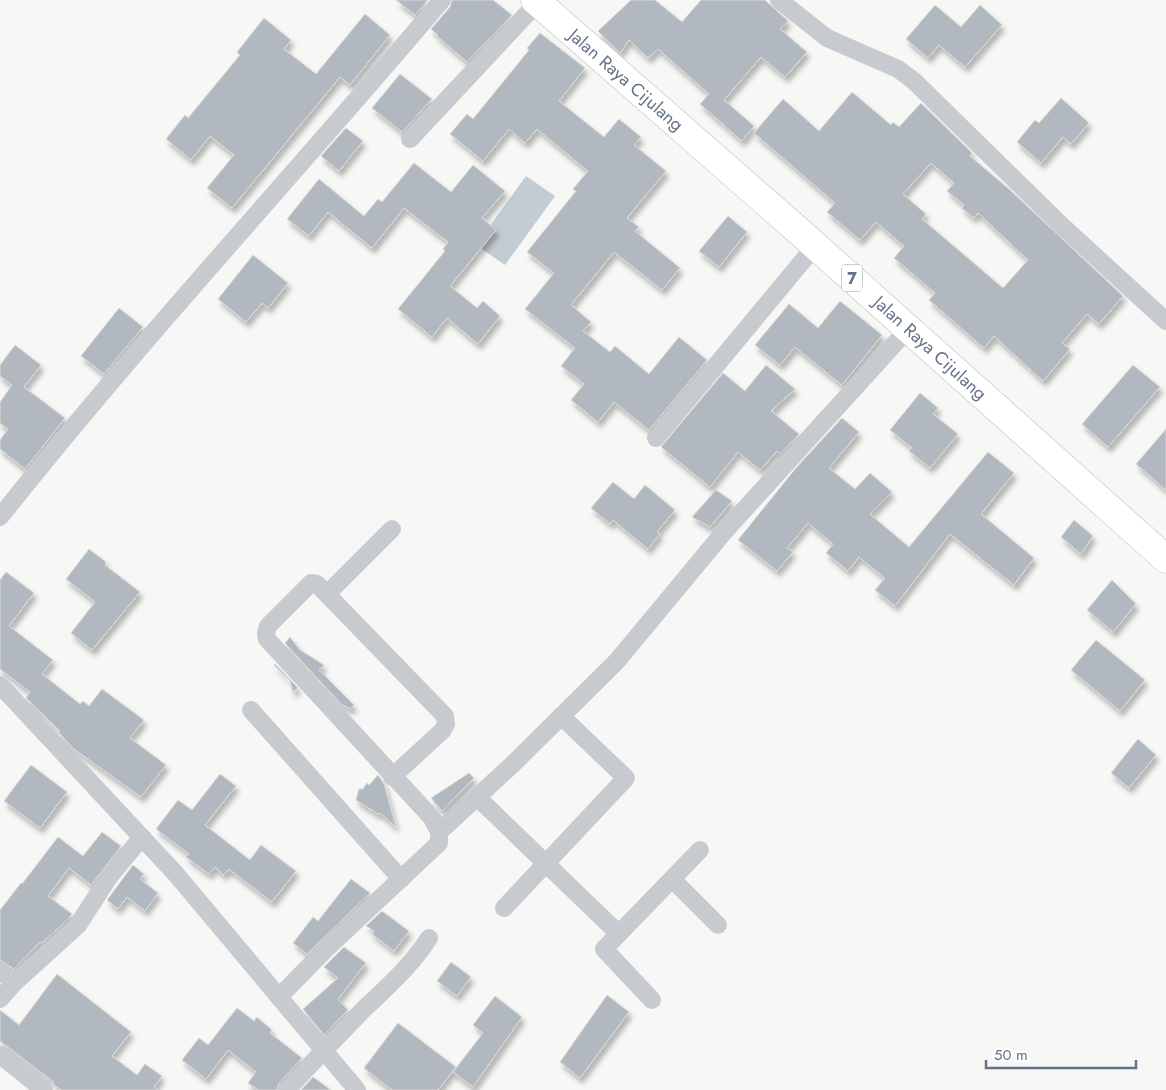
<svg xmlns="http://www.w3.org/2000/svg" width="1166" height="1090" font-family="Jost,sans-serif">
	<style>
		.water { fill: #c4ccd3 }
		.building { fill: #b2b8bf; stroke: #d9dad7; fill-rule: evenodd; filter: url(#shadow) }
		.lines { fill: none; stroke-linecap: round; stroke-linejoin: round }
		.trunk-casing { stroke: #b9bcc0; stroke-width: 29 }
		.minor { stroke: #c7cace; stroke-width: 18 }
		.trunk { stroke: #fff; stroke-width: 28 }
		.labels { text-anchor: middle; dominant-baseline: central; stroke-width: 5; stroke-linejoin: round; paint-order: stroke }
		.shield { fill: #fff; stroke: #939cac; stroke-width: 1 }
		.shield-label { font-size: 16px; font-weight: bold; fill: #657288 }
		.street-label { font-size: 18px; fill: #657288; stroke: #fff }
	</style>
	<defs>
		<filter id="shadow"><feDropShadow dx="3" dy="5.5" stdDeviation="2.5" flood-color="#0004"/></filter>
	</defs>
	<rect width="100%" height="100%" fill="#f7f8f5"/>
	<polygon class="water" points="526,176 555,196 505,265 476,245"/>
	<g class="building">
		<polygon points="396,0 428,0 415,15"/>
		<polygon points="452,0 493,0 512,15 467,62 437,36 438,35 431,29 450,7"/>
		<polygon points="631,0 655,0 682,22 701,0 765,0 788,21 780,29 807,52 785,77 761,57 724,100 754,126 742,141 700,104 709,94 658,49 648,58 629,40 620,53 598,31"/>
		<polygon points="935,5 961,27 980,5 1002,25 965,67 939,45 928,58 906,39"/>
		<polygon points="365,14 390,35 350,85 340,77 232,208 207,188 234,155 210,136 191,160 166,139 185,115 188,118 240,55 237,52 264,18 291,40 284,49 316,74"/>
		<polygon points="540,33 585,68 559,101 604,137 619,119 641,137 634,145 666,171 627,218 639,227 635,231 680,268 662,290 614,252 571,305 591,322 583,331 610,352 615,346 649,374 679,337 707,360 649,430 614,402 598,422 571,400 584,384 561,366 575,348 525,309 554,273 527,252 576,191 573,189 588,171 537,129 525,143 509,129 483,161 450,134 467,114 473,119 529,50 527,48"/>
		<polygon points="400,74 432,99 402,132 372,108"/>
		<path d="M852,92l39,33 2,-3 6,5 22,-24 51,50 -2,3 40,34 113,106 -24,28 -12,-10 -25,29 8,6 -27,32 -49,-45 -10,12 -55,-48 6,-7 -41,-35 10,-12 -28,-24 -16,18 -33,-28 8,-9 -81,-70 29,-34 36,32zM931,163l23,20 -7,8 17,14 -2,3 12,10 4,-5 50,47 -25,28 -81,-69 4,-5 -23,-20z"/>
		<polygon points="1061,98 1089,123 1071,144 1063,137 1041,163 1017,142 1035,120 1039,123"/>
		<polygon points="346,128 363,141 339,171 321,156"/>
		<polygon points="414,163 451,192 473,165 505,191 482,218 496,230 450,286 477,308 483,301 500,316 478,344 447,318 432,337 398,309 445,251 443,249 448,242 404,208 372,248 328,212 309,236 287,219 319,179 364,216 378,199 382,202"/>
		<polygon points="728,216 747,232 719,267 699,251"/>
		<polygon points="253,255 288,283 268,308 262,303 246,322 218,299"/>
		<polygon points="840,301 882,335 842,385 795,347 780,365 755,345 789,304 818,328"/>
		<polygon points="119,308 143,327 104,374 81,356"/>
		<polygon points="15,345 41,365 24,387 65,418 25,469 0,449 0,440 8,429 0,423 0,402 12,385 0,376 0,365"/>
		<polygon points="766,365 795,389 771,411 799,434 780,454 777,451 760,470 738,452 710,487 661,447 723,373 745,391"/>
		<polygon points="1133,365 1160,387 1108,447 1082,424"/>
		<polygon points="920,393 938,408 933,414 958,434 930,468 909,451 912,448 890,430"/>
		<polygon points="842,418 859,432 829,468 855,489 870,473 892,492 870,514 909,547 988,452 1014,473 981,514 1034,558 1014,585 950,534 895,606 875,590 885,578 859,557 848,571 826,553 833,544 808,523 787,548 793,552 777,571 738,540 796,468"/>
		<polygon points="1166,429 1166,490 1136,464"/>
		<polygon points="613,482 634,499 645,485 675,510 657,532 660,534 648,549 613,520 610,524 591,508"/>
		<polygon points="716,490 732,501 710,527 692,517"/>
		<polygon points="1074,520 1093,536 1081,554 1061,537"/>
		<polygon points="89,549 106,562 105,565 140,592 92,650 71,633 95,602 66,579"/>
		<polygon points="6,572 34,593 9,626 53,660 42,674 80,704 83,701 89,706 102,689 144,720 130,738 166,765 141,797 74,749 58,732 60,731 26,698 30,692 0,669 0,580"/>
		<polygon points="1112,580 1136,604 1113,632 1087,610"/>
		<polygon points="290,637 300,650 324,665 319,670 354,705 351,709 341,704 285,643"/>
		<polygon points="1096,640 1145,680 1120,711 1071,670"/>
		<polygon points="275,664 298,688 293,692 290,681 274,665"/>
		<polygon points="1138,739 1156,755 1129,788 1111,773"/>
		<polygon points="31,765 67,792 40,828 4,801"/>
		<polygon points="469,773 474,778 442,811 431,798"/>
		<polygon points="220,774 236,786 205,825 250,860 261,845 296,871 272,902 229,869 224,875 215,867 209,874 186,857 189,854 156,829 178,800 192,810"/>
		<polygon points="378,775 384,784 396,827 380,813 378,814 356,800 359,789 363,789 367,783 369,785"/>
		<polygon points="102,832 121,846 91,885 69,868 48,896 72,914 66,921 42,943 40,942 14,969 0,960 0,910 21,883 22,884 58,837 83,856"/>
		<polygon points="133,865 144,874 140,879 158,893 145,911 127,897 118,909 107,900"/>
		<polygon points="351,879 370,893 307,954 293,943 313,917 318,921"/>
		<polygon points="382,911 409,931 394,951 372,934 374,931 366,926"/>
		<polygon points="344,947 366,963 338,999 348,1010 324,1035 303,1009 338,978 324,967"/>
		<polygon points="451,962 471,977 457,996 437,981"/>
		<polygon points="57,974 131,1032 112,1056 137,1075 145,1064 162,1076 154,1087 158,1090 61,1090 53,1084 54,1082 0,1041 0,1010 19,1025"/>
		<polygon points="607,995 629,1012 580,1078 560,1062"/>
		<polygon points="495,996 522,1017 473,1087 453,1072 483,1033 473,1025"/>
		<polygon points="237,1008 254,1021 257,1017 272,1030 270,1033 302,1058 279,1083 277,1090 258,1090 248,1083 256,1072 228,1050 206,1079 182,1060 199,1038 208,1045"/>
		<polygon points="398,1023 456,1067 438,1090 392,1090 364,1068"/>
		<polygon points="313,1077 331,1090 301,1090"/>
	</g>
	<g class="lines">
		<defs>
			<polyline id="trunk" points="535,0 801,233 1166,559"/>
		</defs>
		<use href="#trunk" class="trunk-casing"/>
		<g class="minor">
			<polyline points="779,0 827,38 898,69 914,81 1061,225 1166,321"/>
			<polyline points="410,139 538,2"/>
			<polyline points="656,438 815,246"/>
			<path d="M0,517c141,-178 296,-344 442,-517"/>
			<polyline points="327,594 392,529"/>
			<polyline points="0,685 175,873 357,1090"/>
			<polyline points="251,710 401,879"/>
			<polyline points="477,797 618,933"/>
			<polyline points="439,832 513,764 617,661 724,532 908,329"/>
			<polyline points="672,879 718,925"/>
			<polyline points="504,908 626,778 561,716"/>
			<polyline points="0,970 14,983"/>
			<polyline points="279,997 326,949 439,843 439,832 432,818 267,639 266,634 268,626 311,583 317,584 445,716 446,724 442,731 392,777"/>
			<polyline points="0,999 14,983 78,925 109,877 142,837"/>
			<polyline points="652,1000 604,949 700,850"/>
			<polyline points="0,1055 44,1090"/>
			<path d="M287,1090c25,-28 51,-54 77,-81 23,-22 48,-44 65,-71"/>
		</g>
		<use href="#trunk" class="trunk"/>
	</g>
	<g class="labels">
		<rect class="shield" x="842" y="264.5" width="20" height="27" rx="4"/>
		<g class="shield-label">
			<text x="852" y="278">7</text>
		</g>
		<g class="street-label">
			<text transform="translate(626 80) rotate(41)">Jalan Raya Cijulang</text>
			<text transform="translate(930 348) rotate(42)">Jalan Raya Cijulang</text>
		</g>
	</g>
	<path d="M986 1060v8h150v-8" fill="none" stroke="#657288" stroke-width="2.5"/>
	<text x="994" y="1060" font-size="15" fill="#657288" stroke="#ffffff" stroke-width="4" paint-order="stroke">50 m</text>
</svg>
